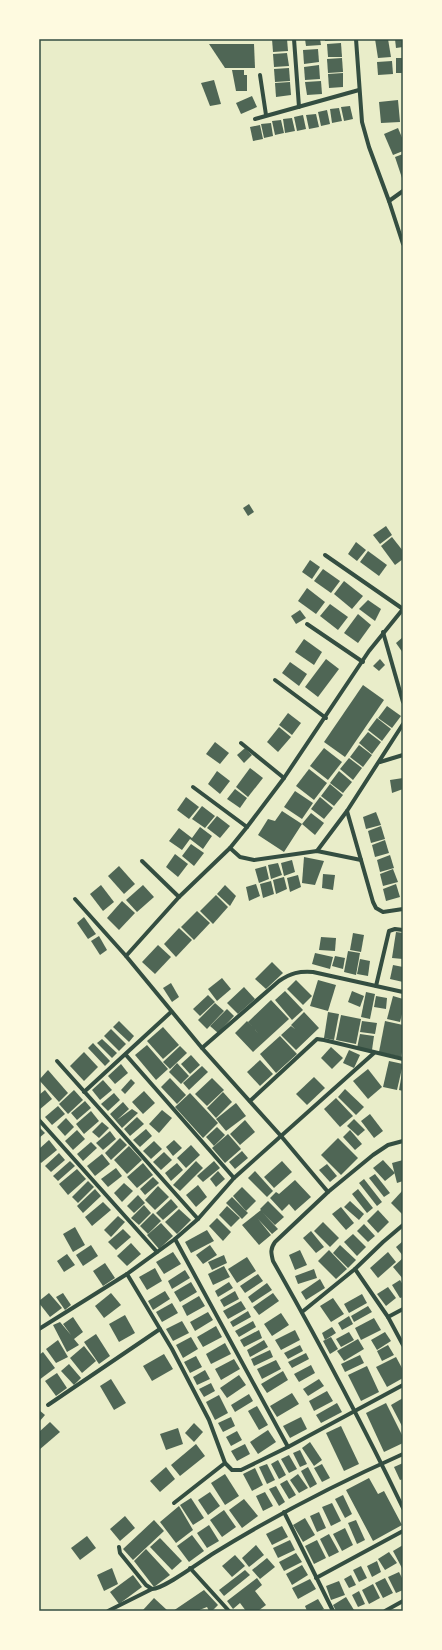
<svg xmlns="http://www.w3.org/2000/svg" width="442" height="1650" font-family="Montserrat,sans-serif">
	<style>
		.building { fill: #4f6655 }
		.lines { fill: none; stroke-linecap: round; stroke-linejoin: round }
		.minor { stroke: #344e41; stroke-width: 4 }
		.neatline { fill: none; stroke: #344e41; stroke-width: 1.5 }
	</style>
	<rect width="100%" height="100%" fill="#e9edc9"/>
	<g class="building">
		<polygon points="272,39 287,39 288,51 273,52"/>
		<polygon points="305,39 320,39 321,45 306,46"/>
		<polygon points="325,39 339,39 339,40 325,41"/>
		<polygon points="375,39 388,39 391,57 378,58"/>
		<polygon points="395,39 403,39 403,47 396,48"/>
		<polygon points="341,43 342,57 328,57 327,44"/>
		<polygon points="209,44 254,44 255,68 225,68"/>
		<polygon points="318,49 319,62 304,64 303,50"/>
		<polygon points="287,53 289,66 274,67 273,54"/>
		<polygon points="342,58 343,72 328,73 327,59"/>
		<rect x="396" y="58" width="7" height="15"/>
		<polygon points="392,61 393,74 378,75 377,62"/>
		<polygon points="319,65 320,79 305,80 304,67"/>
		<polygon points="289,68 290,81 275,82 274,69"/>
		<polygon points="232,70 244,70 244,75 247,75 247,91 236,91"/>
		<polygon points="343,73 343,87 329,88 328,74"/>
		<polygon points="214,80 221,104 210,106 201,83"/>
		<polygon points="321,81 322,94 307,95 305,82"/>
		<polygon points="290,82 291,95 276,97 275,83"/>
		<polygon points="252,96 257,107 241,114 236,103"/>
		<polygon points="398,100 400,122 381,123 379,102"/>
		<polygon points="350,106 353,119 344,121 341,107"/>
		<polygon points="339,108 342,121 332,123 330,109"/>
		<polygon points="327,110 330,124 321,126 318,112"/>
		<polygon points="316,114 319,127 309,129 306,115"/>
		<polygon points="303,115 306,129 297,131 294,117"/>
		<polygon points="292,118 295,131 285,133 283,119"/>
		<polygon points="281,120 284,133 275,135 272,121"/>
		<polygon points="271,123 273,136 264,138 261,124"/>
		<polygon points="260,125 263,139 253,141 250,127"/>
		<polygon points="398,128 403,140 403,151 393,155 384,134"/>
		<polygon points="403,154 403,181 395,157"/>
		<polygon points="249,504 254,512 248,516 243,508"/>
		<polygon points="386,526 392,535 380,544 373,535"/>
		<polygon points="392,537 403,551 403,559 395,565 381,546"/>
		<polygon points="356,542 366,550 357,561 348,554"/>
		<polygon points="368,551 387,565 379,576 360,562"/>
		<polygon points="310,560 320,567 312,579 302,572"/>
		<polygon points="323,569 340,581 331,593 314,581"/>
		<polygon points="344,581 363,596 352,609 334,594"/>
		<polygon points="307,588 325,602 316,614 298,601"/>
		<polygon points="368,600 381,609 375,621 359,609"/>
		<polygon points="330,604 348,617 338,630 320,616"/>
		<polygon points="300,610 306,618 296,624 291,616"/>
		<polygon points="358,614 371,625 358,643 344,633"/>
		<polygon points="403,637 403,653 396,643"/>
		<polygon points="304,639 322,652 314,665 295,652"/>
		<polygon points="326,659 339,669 318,697 305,687"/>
		<polygon points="380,659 385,665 379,671 373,666"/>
		<polygon points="290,662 307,674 299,686 282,673"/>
		<polygon points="363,685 384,700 345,757 324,742"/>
		<polygon points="387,706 401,716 392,728 378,718"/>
		<polygon points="288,713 301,723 292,735 279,725"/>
		<polygon points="377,718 391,729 382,741 368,730"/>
		<polygon points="279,727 291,737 278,752 267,742"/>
		<polygon points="368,732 381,742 372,754 359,743"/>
		<polygon points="215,742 229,753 220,764 206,754"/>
		<polygon points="359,745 372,755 363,767 350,757"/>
		<polygon points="245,748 252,755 244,763 237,755"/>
		<polygon points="324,748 342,762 328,780 310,766"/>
		<polygon points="349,758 362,768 353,780 340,769"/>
		<polygon points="250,768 263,778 248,797 236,787"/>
		<polygon points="309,769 327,783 314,800 296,786"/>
		<polygon points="217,771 230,781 220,794 208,784"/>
		<polygon points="339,771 352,782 343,793 330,783"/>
		<polygon points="403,778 403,789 392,793 390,780"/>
		<polygon points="330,784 343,795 334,806 321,796"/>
		<polygon points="235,789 247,798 240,808 227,799"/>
		<polygon points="295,791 313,803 302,819 284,807"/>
		<polygon points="186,797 199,807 189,819 177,810"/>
		<polygon points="320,797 333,808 324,819 311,809"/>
		<polygon points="202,806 215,816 205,828 192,819"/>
		<polygon points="282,811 302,824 284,852 258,835 268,819 275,821"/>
		<polygon points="376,812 381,825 366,829 363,817"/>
		<polygon points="311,813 324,823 315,835 302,824"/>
		<polygon points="217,816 230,826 220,838 207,828"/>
		<polygon points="381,826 385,839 371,843 368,831"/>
		<polygon points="200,827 212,836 203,849 190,839 182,850 169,841 179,828 192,838"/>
		<polygon points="385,840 389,853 375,857 372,845"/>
		<polygon points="191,844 204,853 194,866 182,856"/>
		<polygon points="175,854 188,864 178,877 166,867"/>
		<polygon points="390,855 394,868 380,872 377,860"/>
		<polygon points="304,857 324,861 315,885 302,883"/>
		<polygon points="292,860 295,872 284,876 281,863"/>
		<polygon points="278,863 282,875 271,879 268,865"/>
		<polygon points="119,866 135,884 124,894 108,876"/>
		<polygon points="266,866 269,879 259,883 255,869"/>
		<polygon points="393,869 398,882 383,886 380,874"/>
		<polygon points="323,874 335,875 333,890 322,888"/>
		<polygon points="298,875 301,887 290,892 287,878"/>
		<polygon points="284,877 287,889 276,894 273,880"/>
		<polygon points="271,881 274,894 263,898 260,884"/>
		<polygon points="256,884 260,896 249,901 246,887"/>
		<polygon points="396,884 400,897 386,901 383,889"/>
		<polygon points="101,885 114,902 103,911 90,894"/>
		<polygon points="143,885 154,897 137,912 126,900"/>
		<polygon points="225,885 236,896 230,906 217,894"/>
		<polygon points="216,895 228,907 213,924 200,911"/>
		<polygon points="122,901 135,913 119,930 107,918"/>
		<polygon points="197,911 210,923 194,940 181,927"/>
		<polygon points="84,917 96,934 88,939 77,923"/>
		<polygon points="179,928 192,940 176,957 164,944"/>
		<polygon points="396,932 403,933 403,959 392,958"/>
		<polygon points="353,933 364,935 361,952 350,950"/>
		<polygon points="99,936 107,950 100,955 91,941"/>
		<polygon points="321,937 336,938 335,951 319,950"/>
		<polygon points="158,945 171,957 155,974 142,962"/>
		<polygon points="348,951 360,953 356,975 344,972"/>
		<polygon points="315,953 333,957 330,969 312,964"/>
		<polygon points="335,956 345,958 343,969 332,966"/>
		<polygon points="360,959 370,961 368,976 357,974"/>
		<polygon points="272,962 283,973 266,989 255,979"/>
		<polygon points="393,965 403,967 403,982 390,979"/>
		<polygon points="222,978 231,989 217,1001 208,989"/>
		<polygon points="296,980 312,996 303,1005 287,989"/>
		<polygon points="318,980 336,985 328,1011 310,1006"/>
		<polygon points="171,983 179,997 172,1002 163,988"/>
		<polygon points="244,987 255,999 238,1014 227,1003"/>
		<polygon points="285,991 303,1010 292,1020 275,1000"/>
		<polygon points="352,991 364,996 360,1007 348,1002"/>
		<polygon points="366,992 375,994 370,1019 361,1017"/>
		<polygon points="208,995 215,1002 200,1016 193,1009"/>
		<polygon points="376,996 387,998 386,1009 374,1007"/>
		<polygon points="393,996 403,999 403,1010 400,1022 387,1019"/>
		<polygon points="271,1000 289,1019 253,1052 235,1033 247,1021 258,1033 248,1022"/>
		<polygon points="215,1003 224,1011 207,1029 198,1020"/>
		<polygon points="227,1009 234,1016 218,1033 210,1026"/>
		<polygon points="304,1012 319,1028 296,1050 281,1035 291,1026 295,1029 291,1025"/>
		<polygon points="328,1012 339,1014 334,1040 324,1038"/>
		<polygon points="341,1015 361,1019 356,1044 336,1040"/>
		<polygon points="119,1021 134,1036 129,1042 113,1027"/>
		<polygon points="362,1021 377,1023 375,1034 360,1032"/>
		<polygon points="385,1021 403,1025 403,1047 401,1057 379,1052"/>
		<polygon points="163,1027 179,1045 163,1059 147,1041"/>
		<polygon points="111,1029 126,1044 119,1051 104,1036"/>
		<polygon points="360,1034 374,1036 372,1050 357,1048"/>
		<polygon points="280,1036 297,1054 276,1073 260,1054"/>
		<polygon points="102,1039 117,1053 112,1058 97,1043"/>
		<polygon points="93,1043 110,1061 105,1066 88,1048"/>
		<polygon points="147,1045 168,1069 156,1080 135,1055"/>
		<polygon points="180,1046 187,1053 170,1069 163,1062"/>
		<polygon points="331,1047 343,1058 332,1069 321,1058"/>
		<polygon points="349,1050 360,1055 354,1068 343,1063"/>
		<polygon points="84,1052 98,1067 84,1081 70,1066"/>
		<polygon points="191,1055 200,1065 190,1074 181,1064"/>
		<polygon points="260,1060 273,1074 260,1086 247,1072"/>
		<polygon points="389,1061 403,1064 397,1090 383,1087"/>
		<polygon points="177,1063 189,1076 181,1084 169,1072"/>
		<polygon points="121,1064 128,1073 115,1084 108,1076"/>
		<polygon points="202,1066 208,1072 189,1090 183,1083"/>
		<polygon points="368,1069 382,1087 368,1099 353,1081"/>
		<polygon points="48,1070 68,1093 59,1102 39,1080"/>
		<polygon points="402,1073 403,1073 403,1091 399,1090"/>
		<polygon points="314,1077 325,1088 307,1105 296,1094"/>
		<polygon points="170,1078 186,1095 177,1104 161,1087"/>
		<polygon points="212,1078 224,1090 207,1106 195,1094"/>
		<polygon points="131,1079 135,1083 125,1094 121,1090"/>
		<polygon points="103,1080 112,1090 100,1100 92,1090"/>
		<polygon points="345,1089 364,1107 356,1115 338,1097"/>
		<polygon points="45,1090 52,1099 39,1110 39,1095"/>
		<polygon points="74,1090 83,1100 68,1114 59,1104"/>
		<polygon points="144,1091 155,1103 143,1114 132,1102"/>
		<polygon points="223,1092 232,1102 216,1118 207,1108"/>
		<polygon points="114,1093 120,1100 108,1111 101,1104"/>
		<polygon points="190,1093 218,1123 203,1138 175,1107"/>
		<polygon points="336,1098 353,1116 340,1127 324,1109"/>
		<polygon points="85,1101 91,1108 77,1120 71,1113"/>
		<polygon points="123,1102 129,1109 117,1120 132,1109 138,1113 122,1128 110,1114"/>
		<polygon points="236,1103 246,1116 226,1131 216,1119"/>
		<polygon points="58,1106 65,1114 52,1125 45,1117"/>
		<polygon points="162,1110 172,1118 159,1133 149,1124"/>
		<polygon points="91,1111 99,1121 84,1134 76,1124"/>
		<polygon points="370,1114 383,1131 374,1138 361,1121"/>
		<polygon points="137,1117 144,1124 130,1136 124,1129"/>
		<polygon points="66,1118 74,1127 65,1136 57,1127"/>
		<polygon points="354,1119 365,1130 358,1136 347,1126"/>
		<polygon points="245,1120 255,1132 240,1145 230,1134"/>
		<polygon points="102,1122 109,1128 99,1138 92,1132"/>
		<polygon points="39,1127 45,1133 39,1138"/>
		<polygon points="217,1127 225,1135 214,1146 206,1137"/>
		<polygon points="146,1129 152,1136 140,1147 133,1140"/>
		<polygon points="77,1130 85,1139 73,1150 65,1141"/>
		<polygon points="350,1130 362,1144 355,1150 343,1137"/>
		<polygon points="110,1131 116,1139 103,1150 96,1143"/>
		<polygon points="228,1134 241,1149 225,1163 212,1148"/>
		<polygon points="120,1138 127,1145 111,1160 105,1153"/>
		<polygon points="338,1138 358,1158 341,1175 321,1155"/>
		<polygon points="49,1140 57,1150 41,1163 39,1161 39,1149"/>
		<polygon points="174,1140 182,1148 173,1156 166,1147"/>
		<polygon points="154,1141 162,1149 151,1159 143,1151"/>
		<polygon points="91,1142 97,1148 83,1161 77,1154"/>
		<polygon points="191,1145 200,1155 186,1168 177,1158"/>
		<polygon points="129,1146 142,1160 127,1174 114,1160"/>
		<polygon points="242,1151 248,1158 235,1169 229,1162"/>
		<polygon points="164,1152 172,1160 161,1170 153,1162"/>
		<polygon points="59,1153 65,1160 51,1172 45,1166"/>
		<polygon points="102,1154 110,1164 95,1176 87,1166"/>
		<polygon points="383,1160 395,1173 385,1181 373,1168"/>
		<polygon points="403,1160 403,1181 397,1183 392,1163"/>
		<polygon points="70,1161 75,1166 58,1181 53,1176"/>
		<polygon points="196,1161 203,1168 180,1191 173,1185"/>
		<polygon points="214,1161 220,1168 203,1182 197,1176"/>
		<polygon points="282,1161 292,1172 274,1188 264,1177"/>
		<polygon points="143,1163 153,1175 137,1188 127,1177"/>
		<polygon points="177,1163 183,1170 171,1181 165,1173"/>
		<polygon points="327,1164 337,1176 330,1182 319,1170"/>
		<polygon points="116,1168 122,1176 108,1187 101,1179"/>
		<polygon points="77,1169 86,1179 68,1195 59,1184"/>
		<polygon points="218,1171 225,1179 216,1187 210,1179"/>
		<polygon points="255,1171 273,1191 267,1197 248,1178"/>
		<polygon points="375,1174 390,1193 384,1197 369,1178"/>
		<polygon points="153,1177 159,1183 145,1195 140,1189"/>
		<polygon points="364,1179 382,1202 377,1206 359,1183"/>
		<polygon points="295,1180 311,1197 295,1211 289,1204 282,1211 270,1198 276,1192 279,1194"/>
		<polygon points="88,1181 94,1187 78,1203 72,1197"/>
		<polygon points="124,1183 133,1191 122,1202 114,1193"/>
		<polygon points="198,1185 207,1197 196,1207 186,1195"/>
		<polygon points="158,1186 169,1197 155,1210 145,1200"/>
		<polygon points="242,1187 256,1201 246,1211 233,1196"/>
		<polygon points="95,1189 101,1196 83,1213 77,1206"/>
		<polygon points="358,1189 373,1208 367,1213 352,1194"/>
		<polygon points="403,1190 403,1213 402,1214 391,1203"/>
		<polygon points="138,1195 145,1203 134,1213 127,1206"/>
		<polygon points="232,1197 248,1213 242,1219 226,1203"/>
		<polygon points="171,1199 178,1207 163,1220 156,1213"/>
		<polygon points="268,1201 284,1217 275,1225 263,1213 278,1229 272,1234 258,1219 271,1235 259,1245 242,1225 261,1210 260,1209"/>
		<polygon points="350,1201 364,1214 359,1220 344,1207"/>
		<polygon points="103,1202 111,1210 92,1226 85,1217"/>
		<polygon points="144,1205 151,1213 139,1225 131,1218"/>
		<polygon points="227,1206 240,1218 231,1227 219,1215"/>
		<polygon points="341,1207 354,1223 346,1230 332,1214"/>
		<polygon points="179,1209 191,1220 177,1234 165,1222"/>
		<polygon points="378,1210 389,1222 378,1233 367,1221"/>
		<polygon points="153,1213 161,1221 148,1234 140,1226"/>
		<polygon points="118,1216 125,1222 111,1237 104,1230"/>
		<polygon points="217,1218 231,1232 223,1241 209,1226"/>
		<polygon points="323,1222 339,1238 330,1247 314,1231"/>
		<polygon points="161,1223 173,1236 159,1249 147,1235"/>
		<polygon points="364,1224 375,1236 368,1242 357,1231"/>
		<polygon points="75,1227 85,1245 73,1252 63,1234"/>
		<polygon points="123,1229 131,1237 116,1250 108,1242"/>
		<polygon points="207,1230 214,1241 191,1253 185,1242"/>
		<polygon points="311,1231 324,1247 316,1253 303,1238"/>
		<polygon points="353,1234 366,1247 357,1256 344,1242"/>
		<polygon points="403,1241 403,1256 396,1247"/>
		<polygon points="131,1243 141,1254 127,1266 117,1256"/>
		<polygon points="91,1245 98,1256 83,1266 76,1255"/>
		<polygon points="210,1245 217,1255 203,1264 196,1255"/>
		<polygon points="340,1245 356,1260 348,1268 333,1253"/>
		<polygon points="300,1250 307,1265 295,1270 289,1255"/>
		<polygon points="329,1250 347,1269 336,1279 318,1261"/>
		<polygon points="173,1252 181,1264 164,1274 156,1262"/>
		<polygon points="388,1252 396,1262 378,1278 370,1268"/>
		<polygon points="67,1254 75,1265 64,1272 57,1261"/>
		<polygon points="224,1255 227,1263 212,1270 208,1262"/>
		<polygon points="247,1257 256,1271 237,1283 228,1269"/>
		<polygon points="403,1258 403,1279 393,1267"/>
		<polygon points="105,1263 115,1278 103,1286 93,1271"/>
		<polygon points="224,1266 230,1277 213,1285 208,1274"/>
		<polygon points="155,1268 162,1281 147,1290 139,1277"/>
		<polygon points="314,1269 317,1278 298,1284 295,1276"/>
		<polygon points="185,1270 190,1278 172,1289 168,1281"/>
		<polygon points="258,1274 263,1281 245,1293 240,1286"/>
		<polygon points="320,1279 325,1288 306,1300 301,1292"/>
		<polygon points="400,1280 403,1285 403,1297 400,1298 392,1285"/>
		<polygon points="191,1282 197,1292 180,1302 174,1292"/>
		<polygon points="229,1282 233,1288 218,1297 215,1291"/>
		<polygon points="267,1283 272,1290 252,1303 248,1297"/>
		<polygon points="388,1287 396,1298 386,1306 377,1294"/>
		<polygon points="165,1291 170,1299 153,1310 148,1301"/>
		<polygon points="235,1291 239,1299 224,1307 220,1300"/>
		<polygon points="49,1293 62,1308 50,1317 39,1303 39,1301"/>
		<polygon points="63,1293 71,1305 65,1310 56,1297"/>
		<polygon points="111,1293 121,1305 104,1318 95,1306"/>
		<polygon points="273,1293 279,1301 259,1315 253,1307"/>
		<polygon points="362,1294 367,1303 349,1313 344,1304"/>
		<polygon points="199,1296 205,1306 187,1316 182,1306"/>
		<polygon points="333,1298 344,1314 331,1322 320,1306"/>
		<polygon points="241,1301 246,1309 228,1319 223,1311"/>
		<polygon points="172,1303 178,1313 162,1322 156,1312"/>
		<polygon points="368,1306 372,1312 354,1322 351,1316"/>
		<polygon points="248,1311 251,1317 233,1327 230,1322"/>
		<polygon points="208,1312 213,1320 195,1331 190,1322"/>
		<polygon points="281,1313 289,1325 272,1336 264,1324"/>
		<polygon points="125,1315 135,1333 119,1342 109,1324"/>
		<polygon points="349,1316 353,1324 342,1330 338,1323"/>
		<polygon points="73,1317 83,1332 74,1339 79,1345 67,1352 53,1325 60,1322 71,1335 63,1324"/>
		<polygon points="374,1318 381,1330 361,1340 355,1328"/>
		<polygon points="182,1321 189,1333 173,1341 166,1329"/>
		<polygon points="253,1321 256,1327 239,1337 235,1331"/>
		<polygon points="216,1326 222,1337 203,1347 197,1337"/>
		<polygon points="332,1327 336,1333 325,1340 322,1333"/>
		<polygon points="259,1330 262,1338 244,1347 240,1340"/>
		<polygon points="295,1330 300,1340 281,1350 275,1340"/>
		<polygon points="349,1332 354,1340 341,1347 336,1339"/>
		<polygon points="385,1332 391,1341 377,1350 371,1340"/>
		<polygon points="96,1334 110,1356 99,1364 84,1342"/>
		<polygon points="191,1337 198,1349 183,1358 176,1345"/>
		<polygon points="331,1337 338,1349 330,1354 323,1341"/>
		<polygon points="358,1339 364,1349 344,1361 337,1351"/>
		<polygon points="58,1340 68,1357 56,1363 46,1349"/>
		<polygon points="264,1340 268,1347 250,1357 247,1350"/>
		<polygon points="225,1343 231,1354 211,1364 206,1354"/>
		<polygon points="300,1345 303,1351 288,1359 284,1353"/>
		<polygon points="388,1345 394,1355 382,1361 377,1351"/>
		<polygon points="84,1346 96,1361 82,1373 70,1358"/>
		<polygon points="270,1350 273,1357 254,1366 251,1359"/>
		<polygon points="43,1352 55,1368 39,1380 39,1355"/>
		<polygon points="306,1353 309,1359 292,1368 288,1362"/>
		<polygon points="164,1354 173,1369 152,1381 143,1366"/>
		<polygon points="360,1355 364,1363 345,1372 341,1364"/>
		<polygon points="196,1356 202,1367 190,1373 184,1362"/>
		<polygon points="396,1357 403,1370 403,1378 387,1387 376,1367"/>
		<polygon points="234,1359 240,1369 221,1380 215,1369"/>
		<polygon points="276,1360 281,1369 262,1379 257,1369"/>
		<polygon points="69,1364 81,1378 74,1385 61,1371"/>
		<polygon points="311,1365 315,1373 299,1382 294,1374"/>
		<polygon points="367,1366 379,1392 361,1401 348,1375"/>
		<polygon points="205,1370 210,1379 197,1385 193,1377"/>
		<polygon points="283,1371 288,1380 267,1393 261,1384"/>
		<polygon points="57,1373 67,1388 56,1396 45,1381"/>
		<polygon points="239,1375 246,1385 227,1398 220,1388"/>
		<polygon points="111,1379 126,1403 114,1410 100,1386"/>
		<polygon points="319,1379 324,1386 308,1396 303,1389"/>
		<polygon points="211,1383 215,1391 204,1397 199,1389"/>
		<polygon points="327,1391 333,1401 314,1411 309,1401"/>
		<polygon points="292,1393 299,1404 277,1417 270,1406"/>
		<polygon points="249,1394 253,1401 235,1412 231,1405"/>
		<polygon points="219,1395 228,1413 215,1420 206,1402"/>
		<polygon points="403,1398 403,1428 391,1405"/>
		<polygon points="337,1403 342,1412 321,1423 316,1415"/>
		<polygon points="386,1403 403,1437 403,1443 384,1452 366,1413"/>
		<polygon points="257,1406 268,1425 259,1430 248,1411"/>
		<polygon points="39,1410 45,1415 39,1422"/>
		<polygon points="231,1417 235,1426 223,1432 218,1423"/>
		<polygon points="301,1417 307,1429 290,1438 283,1426"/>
		<polygon points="50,1422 60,1432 39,1450 39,1432"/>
		<polygon points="194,1423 203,1432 194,1442 185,1433"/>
		<polygon points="341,1426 359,1464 344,1471 326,1433"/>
		<polygon points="178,1428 183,1444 166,1450 160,1434"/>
		<polygon points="268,1430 276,1442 258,1454 250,1442"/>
		<polygon points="237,1431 242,1440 231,1446 226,1437"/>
		<polygon points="310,1442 322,1460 314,1466 302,1448"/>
		<polygon points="196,1444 205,1456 180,1476 171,1465"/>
		<polygon points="245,1444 250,1454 237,1461 231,1451"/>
		<polygon points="300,1450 307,1464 300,1467 293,1453"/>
		<polygon points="289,1455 297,1469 289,1473 281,1459"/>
		<polygon points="278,1460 286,1475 279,1479 271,1464"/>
		<polygon points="403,1463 403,1479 400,1480 394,1467"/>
		<polygon points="267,1464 275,1480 267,1484 259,1467"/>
		<polygon points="322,1464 330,1478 322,1482 314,1468"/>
		<polygon points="166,1467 175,1479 160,1492 150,1481"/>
		<polygon points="308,1467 317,1484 310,1488 301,1471"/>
		<polygon points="255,1468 263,1485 252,1491 243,1474"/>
		<polygon points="225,1474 239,1496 225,1505 211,1483"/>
		<polygon points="298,1474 308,1488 299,1493 290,1480"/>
		<polygon points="369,1478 378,1494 384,1491 402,1525 373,1541 346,1490"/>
		<polygon points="287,1480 296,1495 289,1499 280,1484"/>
		<polygon points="276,1486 285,1502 279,1506 269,1489"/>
		<polygon points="210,1492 220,1506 208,1515 198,1500"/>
		<polygon points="265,1492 273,1506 263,1511 256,1496"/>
		<polygon points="343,1495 352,1514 345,1518 335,1499"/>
		<polygon points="191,1498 204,1518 193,1525 180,1505"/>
		<polygon points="244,1499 258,1516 242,1528 229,1510"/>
		<polygon points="332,1503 341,1521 331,1526 322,1507"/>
		<polygon points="179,1506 193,1530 176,1543 160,1522"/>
		<polygon points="224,1510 236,1527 222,1537 210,1520"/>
		<polygon points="319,1512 326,1528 317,1532 310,1516"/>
		<polygon points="125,1516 135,1528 120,1541 110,1529"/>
		<polygon points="305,1518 315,1535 303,1542 293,1525"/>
		<polygon points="154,1520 164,1531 133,1560 123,1549"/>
		<polygon points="356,1520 365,1540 357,1544 348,1523"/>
		<polygon points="209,1525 219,1541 207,1548 197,1533"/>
		<polygon points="282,1526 288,1537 272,1545 266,1534"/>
		<polygon points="345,1528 353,1545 342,1551 333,1534"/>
		<polygon points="329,1534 339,1552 329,1557 320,1539"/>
		<polygon points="192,1535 204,1551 189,1562 177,1546"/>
		<polygon points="87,1536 96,1548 80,1560 71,1548"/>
		<polygon points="160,1538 182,1561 172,1570 150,1547"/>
		<polygon points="290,1540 295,1550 278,1558 273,1548"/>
		<polygon points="317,1540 326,1558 314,1564 305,1546"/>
		<polygon points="256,1545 264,1555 249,1567 242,1558"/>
		<polygon points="403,1545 403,1570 393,1551"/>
		<polygon points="146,1549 170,1575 154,1587 134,1561"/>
		<polygon points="389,1552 397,1563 385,1570 378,1559"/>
		<polygon points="296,1553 302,1562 284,1571 279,1562"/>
		<polygon points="235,1555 245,1566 232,1577 222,1566"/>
		<polygon points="267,1558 275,1567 260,1579 252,1570"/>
		<polygon points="377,1561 381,1572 372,1577 367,1566"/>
		<polygon points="302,1565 308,1575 292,1585 286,1574"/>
		<polygon points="361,1566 367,1578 359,1582 353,1570"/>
		<polygon points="112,1568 118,1584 104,1591 97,1575"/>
		<polygon points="245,1570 250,1575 224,1596 219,1590"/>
		<polygon points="399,1572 403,1580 403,1590 396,1593 388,1577"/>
		<polygon points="133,1575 142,1587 119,1604 110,1592"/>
		<polygon points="351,1575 356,1585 349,1588 344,1579"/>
		<polygon points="257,1578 262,1585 255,1591 266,1605 258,1611 246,1611 240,1603 233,1609 227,1601"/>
		<polygon points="385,1578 393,1593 383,1598 375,1583"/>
		<polygon points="310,1579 316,1589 298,1599 292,1588"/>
		<polygon points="339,1581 345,1595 331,1600 326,1586"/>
		<polygon points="373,1584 380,1598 369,1604 362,1590"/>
		<polygon points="204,1590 218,1605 212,1611 209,1611 207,1607 197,1611 173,1611"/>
		<polygon points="359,1591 365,1604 358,1607 352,1595"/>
		<polygon points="346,1597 354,1610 336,1611 333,1605"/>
		<polygon points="154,1598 168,1611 145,1611 143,1610"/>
		<polygon points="318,1599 324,1609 319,1611 307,1611 305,1606"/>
	</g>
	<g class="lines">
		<g class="minor">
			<polyline points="294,39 299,107"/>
			<polyline points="356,39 362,122 369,147 389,201 403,244"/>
			<polyline points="260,75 266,115"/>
			<polyline points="255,119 359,90"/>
			<polyline points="389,201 403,191"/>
			<polyline points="325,555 403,609"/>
			<polyline points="307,624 363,662"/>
			<polyline points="383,632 403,702"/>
			<polyline points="275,680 326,718"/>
			<polyline points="241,743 284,778"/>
			<polyline points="380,762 403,755"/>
			<polyline points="193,787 247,827"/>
			<polyline points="347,811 373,902 376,908 383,912 403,909"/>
			<polyline points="230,848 240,857 254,860 317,851 361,860"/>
			<polyline points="317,851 347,811 403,724"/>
			<polyline points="142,861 179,897"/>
			<polyline points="75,899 126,956"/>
			<polyline points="376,986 389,931 395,929 403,930"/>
			<path d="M202,1048l77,-67c12,-8 20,-10 34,-9l90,20"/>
			<polyline points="126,1055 234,1178"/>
			<polyline points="57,1061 198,1219"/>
			<polyline points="84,1092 171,1012"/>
			<polyline points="250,1101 317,1039 324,1040 403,1059"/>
			<polyline points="39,1120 157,1252"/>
			<path d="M403,1141l-15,4 -15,10 -45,37 -53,50c-5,7 -4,11 -2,19 46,81 90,164 130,247"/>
			<polyline points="328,1192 281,1136 202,1048 126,956 179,897 230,848 247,827 284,778 369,651 403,609"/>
			<polyline points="175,1239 288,1447"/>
			<polyline points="355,1269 388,1317"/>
			<polyline points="127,1274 172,1349 209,1420 225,1463 232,1470 241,1470 288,1447 403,1385"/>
			<polyline points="403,1309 388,1317 403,1345"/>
			<polyline points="302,1312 355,1269 383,1242 403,1225"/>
			<polyline points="39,1329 127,1274 175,1239 198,1219 234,1178 374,1053"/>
			<polyline points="48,1405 160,1329"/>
			<polyline points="174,1503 225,1463"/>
			<polyline points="284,1512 333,1611"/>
			<path d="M119,1547l1,6 26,32 6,4c12,0 49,-28 62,-36 60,-37 124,-70 189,-99"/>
			<polyline points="190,1568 229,1611"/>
			<polyline points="316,1578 403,1531"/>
			<polyline points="108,1611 152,1589"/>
			<polyline points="385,1611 403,1601"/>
		</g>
	</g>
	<rect width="442" height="1650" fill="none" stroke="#fefae0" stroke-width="80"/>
	<rect x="40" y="40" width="362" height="1570" class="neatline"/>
</svg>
